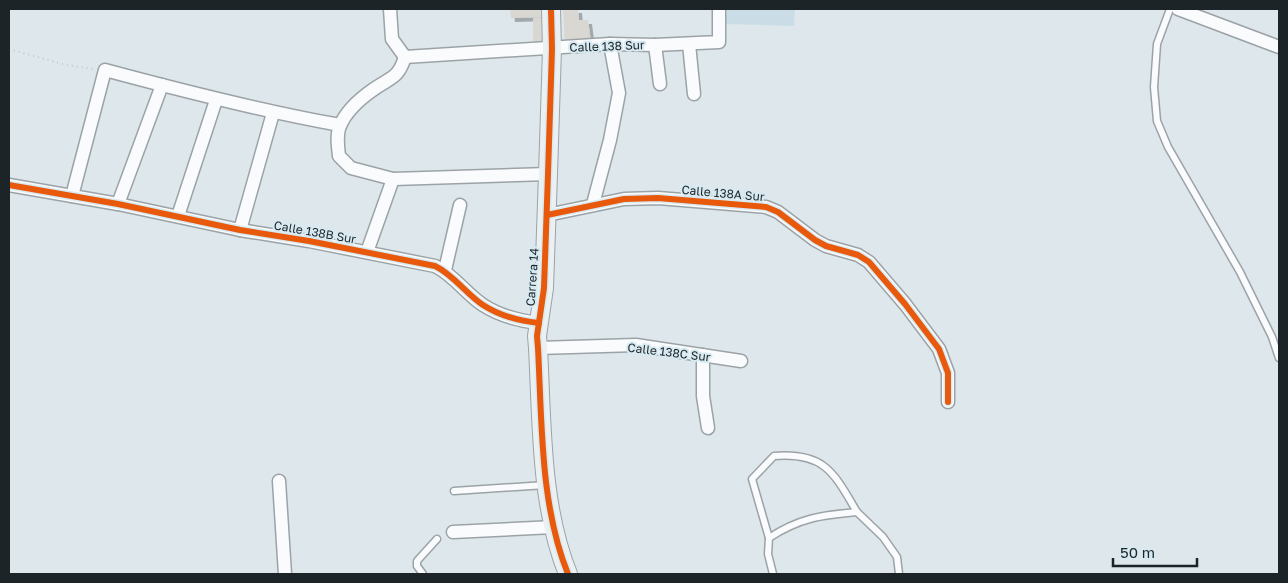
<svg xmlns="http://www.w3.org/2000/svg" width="1288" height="583" font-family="'Golos Text',sans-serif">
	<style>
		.built { fill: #cadde6 }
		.building { fill: #d9d7d2; filter: url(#shadow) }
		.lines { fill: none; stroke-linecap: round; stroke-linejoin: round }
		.lane-casing { stroke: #9ca3a7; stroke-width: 9 }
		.street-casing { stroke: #9ca3a7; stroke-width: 15 }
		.secondary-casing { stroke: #9ca3a7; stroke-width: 20 }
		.path { stroke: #c3c7c8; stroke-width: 2; stroke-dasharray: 1 4; stroke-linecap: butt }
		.lane { stroke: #fafbfc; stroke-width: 6 }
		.street { stroke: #fafbfc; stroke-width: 12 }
		.secondary { stroke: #ebf1f3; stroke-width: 18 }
		.cycleway-casing { stroke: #d7eaf2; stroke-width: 9 }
		.cycleway { stroke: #e8590c; stroke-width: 6 }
		.labels { text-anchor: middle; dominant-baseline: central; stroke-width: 4; stroke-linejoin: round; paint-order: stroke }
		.street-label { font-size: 12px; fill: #1d2427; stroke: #d7eaf2 }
	</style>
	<defs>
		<filter id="shadow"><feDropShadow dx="4" dy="4" stdDeviation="0" flood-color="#0004"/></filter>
	</defs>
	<rect width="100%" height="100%" fill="#dde7ec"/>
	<polygon class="built" points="727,9 795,9 794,26 726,24"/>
	<g class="building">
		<polygon points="510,9 544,9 544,17 511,18"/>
		<polygon points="563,9 578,9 579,20 588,20 591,43 565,45"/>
		<polygon points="544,17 546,40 541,44 533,45 533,18"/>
	</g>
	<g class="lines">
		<defs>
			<g id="lane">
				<polyline points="1170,9 1157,44 1154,87 1157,121 1168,147 1240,272 1272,337 1279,358"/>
				<polyline points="454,491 546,485"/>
				<path d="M769,538l-17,-59 22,-23c51,-4 60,17 83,56"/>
				<polyline points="423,574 417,566 417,561 437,539"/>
				<path d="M773,574l-5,-20 1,-16c30,-20 53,-23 88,-26l26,25 14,20 2,17"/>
			</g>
			<g id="street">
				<polyline points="390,9 392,39 405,57"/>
				<polyline points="1178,9 1279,47"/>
				<polyline points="689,44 694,94"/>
				<polyline points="655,45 660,84"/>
				<polyline points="405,57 610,44 655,45 719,42 719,9"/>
				<path d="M405,57c-7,22 -14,20 -31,32 -13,9 -28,22 -34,37 -4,9 -2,20 -1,30l12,12 42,11 155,-5"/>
				<path d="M9,185l109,19 122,26 69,11 126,25c19,9 31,28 48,39 17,11 37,16 56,18"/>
				<path d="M72,196l33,-126c78,21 156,41 235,55"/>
				<polyline points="118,204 162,85"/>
				<polyline points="593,204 610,140 619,93 610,44"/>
				<polyline points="547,215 624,199 658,198 766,207 778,212 815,240 826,246 858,255 869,262 905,304 939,349 948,373 948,402"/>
				<polyline points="178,216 216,100"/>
				<polyline points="240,230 273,113"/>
				<polyline points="367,252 393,179"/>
				<polyline points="445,270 460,205"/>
				<polyline points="538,348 636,345 741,361"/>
				<polyline points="703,355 703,396 708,428"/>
				<polyline points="279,481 285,574"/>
				<polyline points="453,532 554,527"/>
			</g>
			<path id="secondary" d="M551,9l1,40 -4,125 -4,114 -7,48 1,12c4,74 2,157 30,226"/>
		</defs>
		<use href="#lane" class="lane-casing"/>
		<use href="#street" class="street-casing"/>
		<use href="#secondary" class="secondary-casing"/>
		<polyline class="path" points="9,49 66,65 94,69"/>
		<use href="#lane" class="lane"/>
		<use href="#street" class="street"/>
		<use href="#secondary" class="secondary"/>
		<defs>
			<g id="cycleway">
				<path d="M551,9l1,40 -4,125 -4,114 -7,48 1,12c4,74 2,157 30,226"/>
				<path d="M9,185l109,19 122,26 69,11 126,25c19,9 31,28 48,39 17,11 37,16 56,18"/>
				<polyline points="547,215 624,199 658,198 766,207 778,212 815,240 826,246 858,255 869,262 905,304 939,349 948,373 948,402"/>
			</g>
		</defs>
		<use href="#cycleway" class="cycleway-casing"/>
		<use href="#cycleway" class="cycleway"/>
	</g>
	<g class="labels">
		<g class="street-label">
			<text transform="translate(607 46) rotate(-2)">Calle 138 Sur</text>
			<text transform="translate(723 193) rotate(5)">Calle 138A Sur</text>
			<text transform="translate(315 232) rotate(10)">Calle 138B Sur</text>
			<text transform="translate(532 277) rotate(-86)">Carrera 14</text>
			<text transform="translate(669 352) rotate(7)">Calle 138C Sur</text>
		</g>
	</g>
	<rect width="1288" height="583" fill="none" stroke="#1d2427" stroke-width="20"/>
	<path d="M1113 558v8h84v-8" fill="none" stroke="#1d2427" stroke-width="2.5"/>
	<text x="1120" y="558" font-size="15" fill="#1d2427" stroke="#d7eaf2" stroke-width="4" paint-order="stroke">50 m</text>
</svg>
